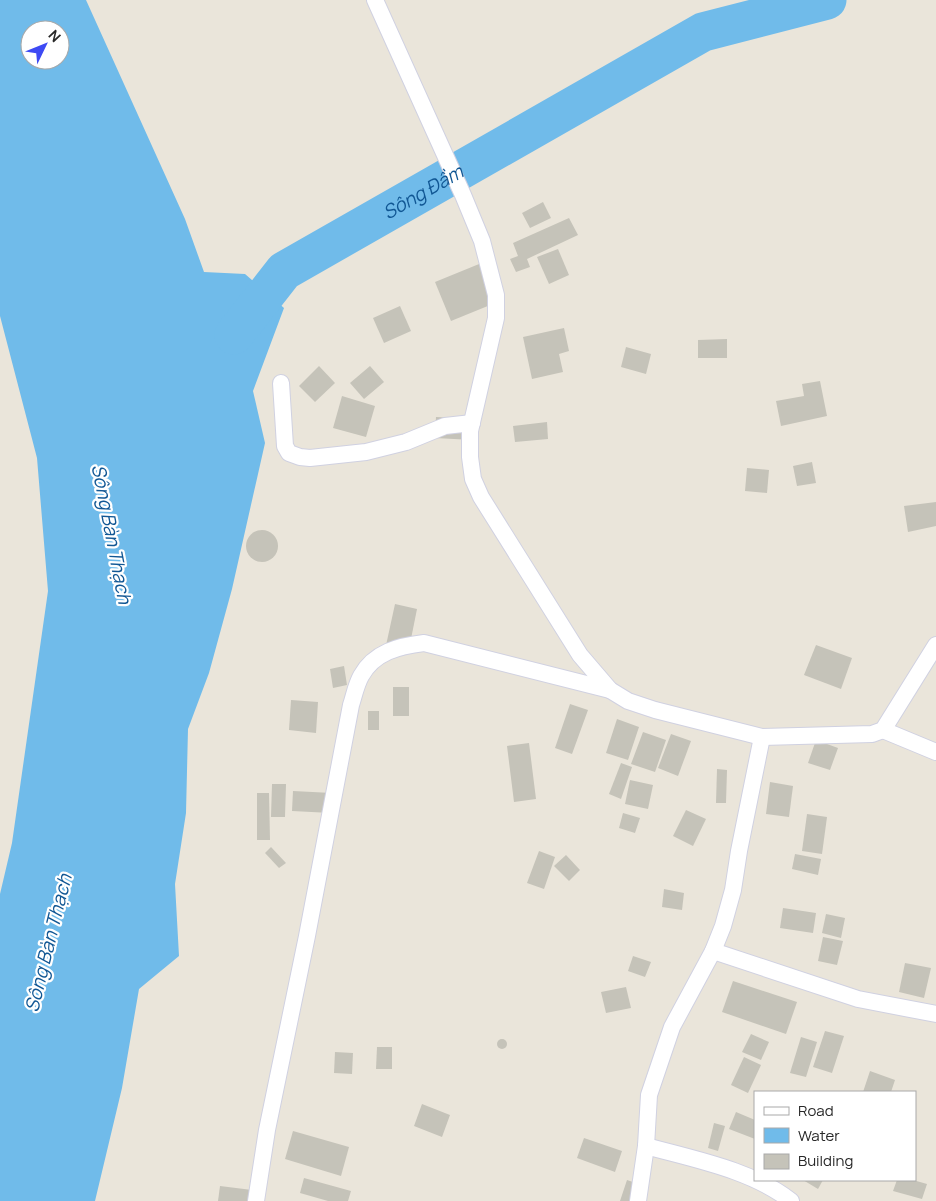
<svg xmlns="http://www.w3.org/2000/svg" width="936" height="1201" font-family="Manrope,sans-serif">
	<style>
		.water { fill: #70bbea; fill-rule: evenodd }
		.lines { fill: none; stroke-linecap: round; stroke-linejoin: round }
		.river { stroke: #70bbea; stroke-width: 39 }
		.building { fill: #c5c3b9 }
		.street-casing { stroke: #d0d1e1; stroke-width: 18 }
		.street { stroke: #fff; stroke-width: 16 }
		.labels { text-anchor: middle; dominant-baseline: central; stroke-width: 4.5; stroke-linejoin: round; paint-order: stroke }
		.water-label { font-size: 19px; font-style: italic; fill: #115794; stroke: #fff }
	</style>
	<rect width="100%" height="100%" fill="#eae5da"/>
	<path class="water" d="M0,0h86l99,219 19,53 41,2 39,34 -31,83 12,52 -33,146 -23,84 -21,56 -2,84 -11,71 4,72 -40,33 -17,99 -27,113h-95v-307l12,-51 36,-252 -11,-133 -37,-142zM30,30h30v30h-30z"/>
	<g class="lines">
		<path class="river" id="s1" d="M234,335l50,-64 419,-239 124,-32"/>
	</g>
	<g class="building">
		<polygon points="543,202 551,218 530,228 522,213"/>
		<polygon points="569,218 578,235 527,259 530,267 516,272 510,259 518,256 513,243"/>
		<polygon points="558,249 569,275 549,284 537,257"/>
		<polygon points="484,262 500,301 451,321 435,282"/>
		<polygon points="400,306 411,331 384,343 373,318"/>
		<polygon points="564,328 569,351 559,354 563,372 532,379 523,337"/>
		<polygon points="727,339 727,358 698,358 698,340"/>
		<polygon points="626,347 651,354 646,374 621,367"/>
		<polygon points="319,366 335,383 315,402 299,386"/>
		<polygon points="370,366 384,382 364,399 350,383"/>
		<polygon points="820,381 827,416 781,426 776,401 804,396 802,384"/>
		<polygon points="342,396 375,406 366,437 333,428"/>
		<polygon points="436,417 474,419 473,440 435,438"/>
		<polygon points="547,422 548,439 515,442 513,426"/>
		<polygon points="812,462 816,483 797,486 793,466"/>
		<polygon points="747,468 769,470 767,493 745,491"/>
		<polygon points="936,502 936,526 908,532 904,506"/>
		<circle cx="262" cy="546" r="16"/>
		<polygon points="395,604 417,609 408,654 385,650"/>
		<polygon points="816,645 852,658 841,689 804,675"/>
		<polygon points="344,666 347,685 333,688 330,669"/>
		<rect x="393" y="687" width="16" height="29"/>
		<polygon points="291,700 318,702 316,733 289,730"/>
		<polygon points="570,704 588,710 572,754 555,748"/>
		<rect x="368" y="711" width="11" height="19"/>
		<polygon points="617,719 639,727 628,760 606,753"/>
		<polygon points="643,732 666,740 655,772 631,764"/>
		<polygon points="671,734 691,741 678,776 658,768"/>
		<polygon points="816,740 838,748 830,770 808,763"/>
		<polygon points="529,743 536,799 514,802 507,746"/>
		<polygon points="621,763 632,767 621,799 609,794"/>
		<polygon points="717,769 727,770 726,803 716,803"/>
		<polygon points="630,780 653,785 648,809 625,804"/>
		<polygon points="770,782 793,786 789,817 766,814"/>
		<polygon points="272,784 286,784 285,817 271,817"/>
		<polygon points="293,791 332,793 331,813 292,811"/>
		<polygon points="257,793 269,793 270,840 257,840"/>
		<polygon points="686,810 706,819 693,846 673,836"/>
		<polygon points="623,813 640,818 635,833 619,828"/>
		<polygon points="807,814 827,817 822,854 802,851"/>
		<polygon points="271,847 286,863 279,868 265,853"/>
		<polygon points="539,851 555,857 544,889 527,883"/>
		<polygon points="795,854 821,859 818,875 792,869"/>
		<polygon points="566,855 580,870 569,881 554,866"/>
		<polygon points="664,889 684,893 682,910 662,907"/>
		<polygon points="783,908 816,913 813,933 780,928"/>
		<polygon points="826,914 845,918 841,938 822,933"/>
		<polygon points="823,937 843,941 837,965 818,961"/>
		<polygon points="633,956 651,962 645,977 628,971"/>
		<polygon points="905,963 931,968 924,998 899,992"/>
		<polygon points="733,981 797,1002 786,1034 722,1012"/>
		<polygon points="626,987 631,1008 606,1013 601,992"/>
		<polygon points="825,1031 844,1036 832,1073 813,1067"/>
		<polygon points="751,1034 769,1042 761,1060 742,1052"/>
		<polygon points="801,1037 817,1042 806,1077 790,1073"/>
		<circle cx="502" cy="1044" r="5"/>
		<polygon points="377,1047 392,1047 392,1069 376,1069"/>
		<polygon points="335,1052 353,1053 352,1074 334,1073"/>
		<polygon points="744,1057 761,1065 748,1093 731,1085"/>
		<polygon points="870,1071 895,1080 891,1092 863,1092"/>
		<polygon points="422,1104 450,1115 442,1137 414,1126"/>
		<polygon points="736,1112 755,1120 755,1139 729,1129"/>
		<polygon points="714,1123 725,1126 718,1151 708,1148"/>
		<polygon points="293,1131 349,1147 341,1176 285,1159"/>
		<polygon points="584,1138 622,1151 615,1172 577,1158"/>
		<polygon points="304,1178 351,1191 348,1201 328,1201 300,1193"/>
		<polygon points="627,1180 648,1187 643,1201 620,1201"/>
		<polygon points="803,1180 823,1180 818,1189"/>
		<polygon points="897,1180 913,1180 927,1184 922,1199 893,1191"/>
		<polygon points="220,1186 252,1190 250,1201 218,1201"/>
	</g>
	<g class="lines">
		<defs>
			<g id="street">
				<polyline points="375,0 463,195 482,241 496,295 496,318 470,431 470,457 473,479 481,497 580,655 610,690 628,701 655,710 762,737 872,734 883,730 936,645"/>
				<polyline points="281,383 285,446 289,453 300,457 310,458 366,452 406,442 445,426 472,423"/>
				<polyline points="883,730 936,752"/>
				<polyline points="713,951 858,999 936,1014"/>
				<path d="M646,1146c47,13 106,24 145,55"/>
				<path d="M256,1201l11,-71 40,-194 44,-231c3,-9 5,-20 10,-29 13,-24 38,-30 63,-33l186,47"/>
				<polyline points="638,1201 646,1146 649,1095 672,1027 713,951 723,926 733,890 739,851 762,737"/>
			</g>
		</defs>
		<use href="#street" class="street-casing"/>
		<use href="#street" class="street"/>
	</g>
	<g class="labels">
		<g class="water-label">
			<text stroke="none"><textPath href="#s1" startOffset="241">Sông Đầm</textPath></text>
			<text transform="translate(112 534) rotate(79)">Sông Bàn Thạch</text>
			<text transform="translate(48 943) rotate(-76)">Sông Bàn Thạch</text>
		</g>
	</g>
	<rect x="754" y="1091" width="162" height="90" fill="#ffffff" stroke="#a9a9a9"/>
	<rect x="764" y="1107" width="25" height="8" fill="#ffffff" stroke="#a9a9a9"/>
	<text x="798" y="1116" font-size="15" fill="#282828">Road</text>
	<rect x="764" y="1128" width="25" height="15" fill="#70bbea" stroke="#a9a9a9"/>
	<text x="798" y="1141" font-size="15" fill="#282828">Water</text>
	<rect x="764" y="1154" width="25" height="15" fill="#c5c3b9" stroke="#a9a9a9"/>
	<text x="798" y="1166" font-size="15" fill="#282828">Building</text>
	<g transform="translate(45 45) rotate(47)"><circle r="24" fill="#ffffff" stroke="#a9a9a9"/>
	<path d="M0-4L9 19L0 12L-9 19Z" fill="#3e4af4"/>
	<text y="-8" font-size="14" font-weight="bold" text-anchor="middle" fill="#282828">N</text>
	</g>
</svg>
